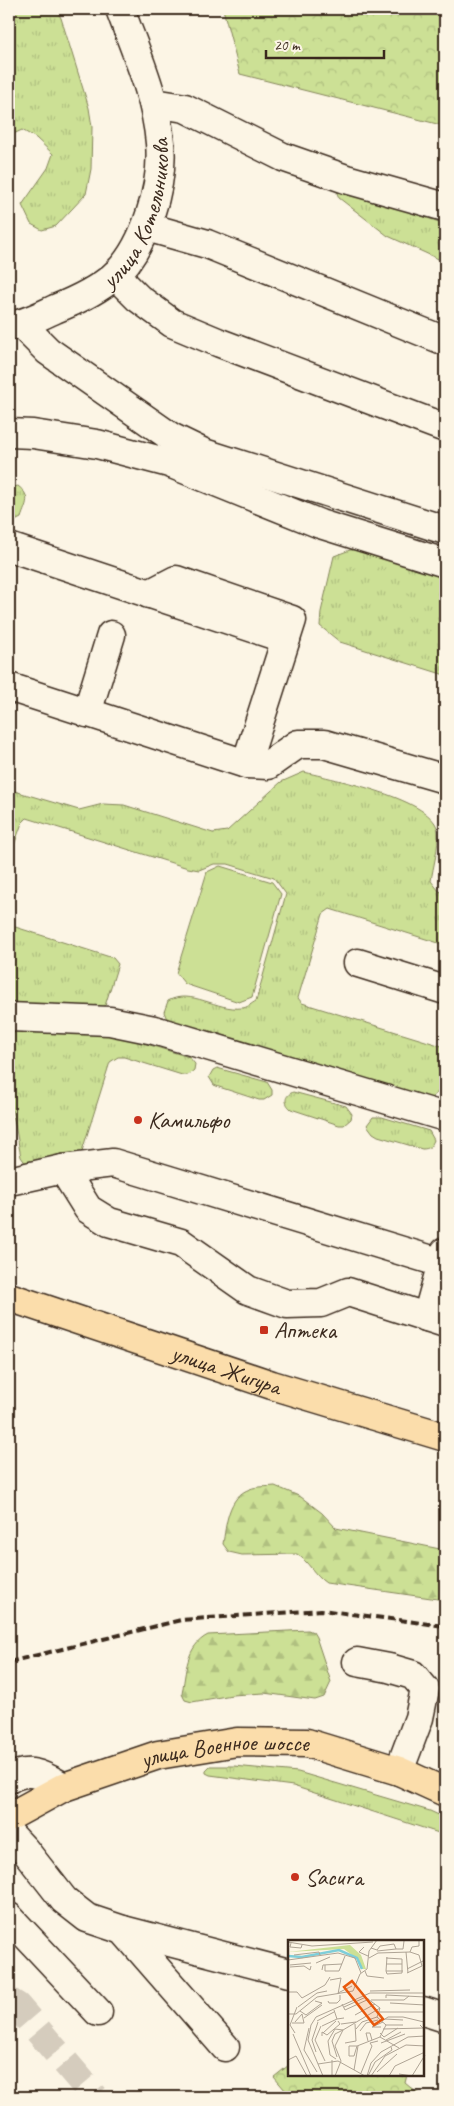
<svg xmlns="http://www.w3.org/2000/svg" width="454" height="2106" font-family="Caveat,sans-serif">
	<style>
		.grass { fill: url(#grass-tufts); stroke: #84855a }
		.forest { fill: url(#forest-firs); stroke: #84855a }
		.park { fill: url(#park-crowns); stroke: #84855a }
		.pitch { fill: #cce095; stroke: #84855a }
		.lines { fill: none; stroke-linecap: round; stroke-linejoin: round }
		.minor-tunnel { stroke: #d5ccbd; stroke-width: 28; stroke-dasharray: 28 14; stroke-linecap: butt }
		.minor-casing { stroke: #3b2a1e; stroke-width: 31 }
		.major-casing { stroke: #3b2a1e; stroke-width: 31 }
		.minor { stroke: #fcf5e5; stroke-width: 28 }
		.major { stroke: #fbddab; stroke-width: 28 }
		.rail { stroke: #3b2a1e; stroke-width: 4; stroke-dasharray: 8 4; stroke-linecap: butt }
		.poi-dot { fill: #c8321e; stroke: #fcf5e5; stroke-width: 2 }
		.labels { text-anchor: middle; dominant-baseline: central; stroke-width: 4; stroke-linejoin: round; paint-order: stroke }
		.street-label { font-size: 24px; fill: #3b2a1e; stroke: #fcf5e5 }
		.poi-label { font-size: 24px; fill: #3b2a1e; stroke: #fcf5e5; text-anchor: start }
		.inset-river { fill: none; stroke: #7eced9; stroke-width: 2.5 }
		.inset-road { fill: none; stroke: #afa495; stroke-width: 1 }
		.view { fill: #e8590c; fill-opacity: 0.15; stroke: #e8590c; stroke-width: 2.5 }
		.inset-edge { fill: none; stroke: #3b2a1e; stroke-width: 2.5 }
	</style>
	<defs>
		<pattern id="grass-tufts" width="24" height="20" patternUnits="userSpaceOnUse" patternTransform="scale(1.25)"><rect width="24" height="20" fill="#cce095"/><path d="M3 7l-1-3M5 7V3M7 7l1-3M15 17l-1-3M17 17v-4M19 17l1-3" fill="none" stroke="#b0c080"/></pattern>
		<pattern id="forest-firs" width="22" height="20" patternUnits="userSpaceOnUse" patternTransform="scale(1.25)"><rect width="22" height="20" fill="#cce095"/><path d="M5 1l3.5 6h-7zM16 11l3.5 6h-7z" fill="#b0c080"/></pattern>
		<pattern id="park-crowns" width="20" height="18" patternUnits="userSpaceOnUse" patternTransform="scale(1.25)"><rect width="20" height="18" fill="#cce095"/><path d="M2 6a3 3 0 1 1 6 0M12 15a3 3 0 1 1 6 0" fill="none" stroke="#b0c080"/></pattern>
	</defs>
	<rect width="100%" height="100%" fill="#fcf5e5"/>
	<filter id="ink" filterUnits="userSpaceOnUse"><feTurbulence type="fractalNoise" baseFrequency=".02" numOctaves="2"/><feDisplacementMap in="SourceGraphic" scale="10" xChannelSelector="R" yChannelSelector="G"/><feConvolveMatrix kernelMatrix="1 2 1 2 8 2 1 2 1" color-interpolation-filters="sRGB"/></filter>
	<g filter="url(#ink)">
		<g class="grass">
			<polygon points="9,9 56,9 61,18 89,108 92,127 91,169 86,194 56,226 42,230 31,224 22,205 48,168 53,154 36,138 22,130 9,136"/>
			<polygon points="339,190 349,191 445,224 445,262 388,236 339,198 337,193"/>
			<path d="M18,486c14,11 8,17 3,32l-12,6v-36z"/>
			<polygon points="378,548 445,572 445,675 340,642 320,626 321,612 334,556 350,550"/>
			<path d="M304,772c28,7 132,27 134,60 1,14 -5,35 -7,49l8,10 6,2v52l-115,-36 -7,5 -25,84 4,5 143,44v39l-14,12 -16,1 -247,-77 -4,-10 4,-11c23,-13 49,10 74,7 5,0 10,-5 14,-7l30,-107 -12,-16 -46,-14h-14l-15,6 -11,-2 -161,-50 -5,5 -13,36v-72l2,3 68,20 24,-6 21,1 89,28 14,-2 54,-49z"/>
			<polygon points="9,925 113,958 118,964 104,1009 9,1007"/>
			<polygon points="9,1027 114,1034 189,1057 195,1064 194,1070 188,1075 182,1075 124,1057 118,1057 110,1062 82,1151 77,1158 26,1164 21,1157 9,1092"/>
			<polygon points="217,1068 267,1082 272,1090 272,1095 264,1100 259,1100 219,1087 214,1085 209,1077 213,1070"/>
			<path d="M293,1092l53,14 6,8 -1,5 -7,6h-5l-48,-16c-7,-6 -7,-13 2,-17z"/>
			<path d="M373,1117h9l47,14 5,9c-3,7 -5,9 -12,9l-44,-13 -5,-3 -6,-8z"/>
			<polygon points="210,1766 234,1766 298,1772 430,1811 445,1818 445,1835 293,1786 210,1775 206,1773 206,1770"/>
		</g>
		<g class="forest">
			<path d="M275,1486l26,11 21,16 14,15 109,22v50l-119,-17c-12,-8 -17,-21 -29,-29l-55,1 -13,-3 -6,-8c3,-19 5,-48 27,-55 7,-3 17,-2 25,-3z"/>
			<path d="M308,1630l5,2 3,5 15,45 -7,15 -9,3 -51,-7 -32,2 -40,7 -7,-2 -3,-6c4,-22 4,-48 26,-59z"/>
		</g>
		<g class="park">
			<polygon points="223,9 427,9 445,16 445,126 240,74"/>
			<polygon points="289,2065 289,2075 407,2075 405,2083 422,2097 291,2097 274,2077"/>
		</g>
		<polygon class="pitch" points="220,866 272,882 281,894 252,997 239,1002 185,984 176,973 207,872"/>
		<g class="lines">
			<polyline class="minor-tunnel" points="9,2001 17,2006 95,2097"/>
			<defs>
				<g id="minor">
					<polyline points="154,103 185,108 283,157 346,179 445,207"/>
					<polyline points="147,227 207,244 445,341"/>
					<polyline points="115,275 138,298 172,323 220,343 445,428"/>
					<polyline points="21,324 48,351 171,437 204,453 445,530"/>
					<path id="s1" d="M9,326c16,-2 31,-10 46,-17 20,-8 43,-19 59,-33 31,-28 50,-92 46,-133 -4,-47 -24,-90 -40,-134"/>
					<polyline points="9,433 33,434 97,444 169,463 320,524 445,563"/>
					<polyline points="9,547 286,639"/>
					<polyline points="149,594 176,580 292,620 246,764"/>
					<polyline points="9,687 246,764 268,765 298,744 324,744 445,779"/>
					<polyline points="87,713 111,635"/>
					<polyline points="358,963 445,990"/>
					<polyline points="9,1017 110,1021 154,1030 445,1117"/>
					<polyline points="63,1169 88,1209 109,1222 181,1243 248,1290 287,1304 321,1303 348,1292 445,1323"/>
					<polyline points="9,1181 63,1169 113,1163 445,1264"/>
					<polyline points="427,1317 445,1252"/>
					<polyline points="357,1662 389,1668 413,1675 425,1689 419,1718 399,1771"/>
					<path d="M9,1779c21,-13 35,-3 55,8"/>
					<polyline points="9,1833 24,1849 64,1900 87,1918 123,1930 225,2047"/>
					<polyline points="9,1917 98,2012"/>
					<polyline points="123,1930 289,1973"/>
					<polyline points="423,2011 445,2018"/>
				</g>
				<g id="major">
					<path id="s2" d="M9,1297l263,88 173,52"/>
					<path id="s3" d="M9,1817l55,-30 94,-32 79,-13 70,1 92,28 46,21"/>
				</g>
			</defs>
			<use href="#minor" class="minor-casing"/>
			<use href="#major" class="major-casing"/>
			<use href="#minor" class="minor"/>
			<use href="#major" class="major"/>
			<polyline class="rail" points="9,1662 181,1620 321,1610 445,1626"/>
		</g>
	</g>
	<g class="poi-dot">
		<circle cx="138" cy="1120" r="5"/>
		<rect x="259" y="1325" width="10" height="10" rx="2.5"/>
		<circle cx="295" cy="1877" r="5"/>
	</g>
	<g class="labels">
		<g class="street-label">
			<text stroke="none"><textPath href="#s1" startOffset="186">улица Котельникова</textPath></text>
			<text stroke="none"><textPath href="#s2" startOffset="229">улица Жигура</textPath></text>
			<text stroke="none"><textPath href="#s3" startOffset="229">улица Военное шоссе</textPath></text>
		</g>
		<g class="poi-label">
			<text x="148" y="1120">Камильфо</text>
			<text x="274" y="1330">Аптека</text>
			<text x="305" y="1877">Sacura</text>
		</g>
	</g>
	<g transform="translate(288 1940)">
		<rect width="136" height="136" fill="#fcf5e5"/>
		<path d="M62,5l11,10 5,14h-5l-5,-11 -12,-9 -56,3z" fill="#cce095"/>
		<path class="inset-river" d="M0,16l14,1 37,-7 18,8 5,11"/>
		<path class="inset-road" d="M0,2l24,4 61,-4M3,3l-1,4 11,1 1,-3M76,7l-5,5 9,4M83,8l6,2 3,-4 14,-2 2,5h7l1,-8M89,11l19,-2M118,12l2,21M6,15l25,-3 1,3M99,17l-1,14h17M81,18l9,-5 32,-1 2,-5 7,-1v-6M0,20l50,-7 17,5 6,15M28,23l14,-6M98,24h16M2,25l21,-2M37,25v6h14l6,-15M2,27l14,-1 6,4 1,-4M119,29l18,-9M34,30l1,-5 19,-1M77,31l2,5 17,2M98,31l1,3 15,-1v-14l-16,-1M119,33l15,-7 -3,-11 -9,-3M42,40l11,-2 -3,16M82,51l40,-1M0,52h9l5,6M50,53l14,-7M76,56l16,12 -3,9 9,8 -6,12 19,11M14,58l23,-13 5,-8M98,58v-3l39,2M83,60h33l5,-4M40,61l1,2h8l3,-3v-5M102,63l35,2M54,64l3,6 24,-11M10,67l19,-14 10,-2M56,67l22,-10M46,70l3,9 7,-1M12,71l6,4 16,-12 -7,-2M91,72h46M0,74h8l21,-17 36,-6 7,-17 7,-5 2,-18 8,-11M67,75l20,-11M16,78l18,-13M97,79l18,1M29,81l17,-9M94,81l6,-4h15l21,5M4,83h12l-2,-9 -7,8M53,84l15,-2M98,85h17M33,86l-6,14 10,21M34,86l15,-7M93,87h-9l11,-5M21,88l-5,22 13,22M68,89l6,-7 15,-5M95,89l40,-1 -3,-3M72,91l6,-8 12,-3M7,93l-5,-8 7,-18M35,93l13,-12M92,93l4,4 14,-9M5,94l18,42M34,96v-4l5,3 13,-11 -2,-3M98,100l15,-8M80,101l-2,-8h4l2,7M57,103l11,-2 -1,-17M93,103l24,-9M69,106h-8v10h5l3,-10 23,-9M28,112l-4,-12 6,-18M49,117l-5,-16 3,-7 8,-4M48,119l-6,-4 -2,-14 7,-12 8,1M0,120l8,-4 11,20M44,120v16M30,124l20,-3 27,15M66,130l4,-24M89,132l20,-18M73,133l11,-27 -2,-3 8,-2M111,134l13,2 13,-21M35,136l-15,-36 3,-15 5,-8 54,-24h55M47,136l6,-15 -6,-15 8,-16 37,-22M79,136l4,-13 10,-11 27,-15 17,-1M80,136l7,-14 17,-12 -1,-3M83,136l14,-20 21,-11 19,1M101,136l6,-10 30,-14"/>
		<path class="view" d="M64,41l31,38 -9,6 -30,-38z"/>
		<rect width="136" height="136" class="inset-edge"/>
	</g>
	<rect width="454" height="2106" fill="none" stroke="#fcf5e5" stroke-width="30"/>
	<rect x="15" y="15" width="424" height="2076" fill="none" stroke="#3b2a1e" stroke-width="2" filter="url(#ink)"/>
	<path d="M266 50v8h118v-8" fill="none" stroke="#3b2a1e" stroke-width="2.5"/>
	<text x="274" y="50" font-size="15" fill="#3b2a1e" stroke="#fcf5e5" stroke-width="4" paint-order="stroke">20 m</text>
</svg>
